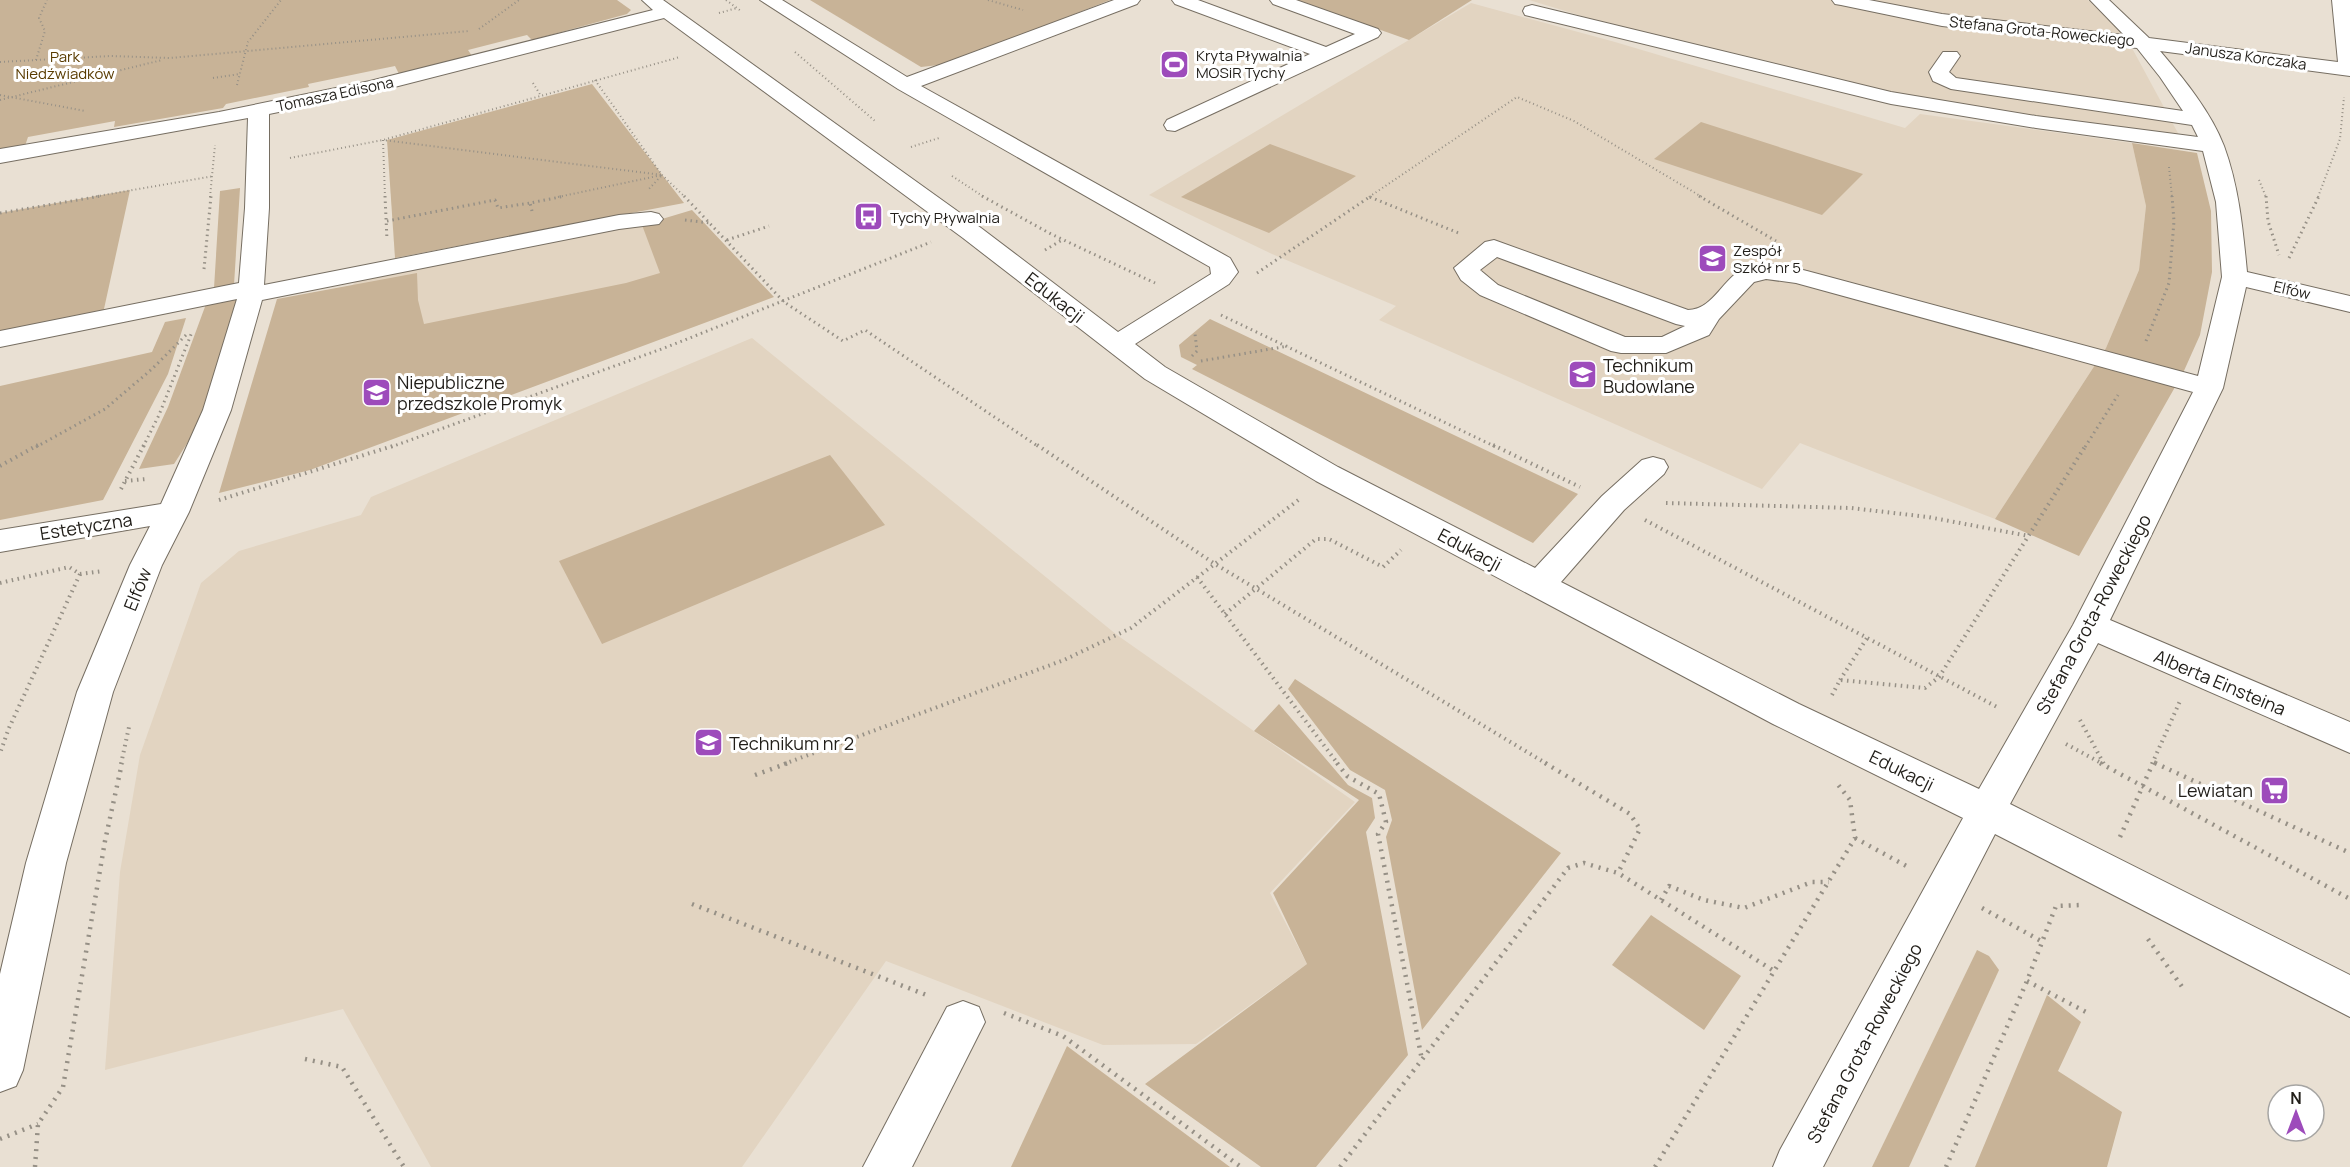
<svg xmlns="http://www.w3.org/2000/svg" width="2350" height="1167" font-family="Manrope,sans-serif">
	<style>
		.built { fill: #e2d4c1 }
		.green { fill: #c8b397 }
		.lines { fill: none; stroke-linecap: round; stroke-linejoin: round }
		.minor-casing { stroke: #766e62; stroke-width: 2 }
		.path-far3 { stroke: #969086; stroke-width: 2; stroke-dasharray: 1 3; stroke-linecap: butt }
		.path-far2 { stroke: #969086; stroke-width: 3; stroke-dasharray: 1.5 4; stroke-linecap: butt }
		.path-far1 { stroke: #969086; stroke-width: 4; stroke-dasharray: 1.5 4.5; stroke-linecap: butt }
		.path { stroke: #969086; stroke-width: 4.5; stroke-dasharray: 2 6; stroke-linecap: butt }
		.minor { fill: #fff; fill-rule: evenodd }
		.labels { text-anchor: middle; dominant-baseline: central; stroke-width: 6; stroke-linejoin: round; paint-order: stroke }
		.far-street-label { font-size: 15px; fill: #211e19; stroke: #fff }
		.far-poi-label { font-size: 15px; fill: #211e19; stroke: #fff; text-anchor: start }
		.far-park-label { font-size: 15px; fill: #593b00; stroke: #fff }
		.street-label { font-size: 18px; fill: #211e19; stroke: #fff }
		.poi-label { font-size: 18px; fill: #211e19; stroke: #fff; text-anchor: start }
	</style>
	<rect width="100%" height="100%" fill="#e9e0d3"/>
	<g class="built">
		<polygon points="1529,0 2088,0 2126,37 2185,146 1901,104 1816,87"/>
		<polygon points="1471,3 1615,42 1905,128 1920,114 2132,143 2146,206 2139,270 2106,348 1995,519 1800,443 1762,489 1379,320 1396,306 1272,254 1149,195"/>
		<polygon points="649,224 732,304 282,340 356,282 414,268"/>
		<polygon points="752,338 1117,635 1355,802 1270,893 1307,964 1196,1044 1103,1045 886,961 742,1167 431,1167 343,1009 105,1070 120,872 140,755 201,583 239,551 361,515 371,497"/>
	</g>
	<g class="green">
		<polygon points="0,0 617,0 631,10 627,14 532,40 527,35 468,50 472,56 399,74 395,66 308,84 309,87 226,104 223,108 114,127 115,121 28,137 25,146 0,150"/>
		<polygon points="810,0 1110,0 948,64 921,67"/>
		<polygon points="1296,0 1472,0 1409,40"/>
		<polygon points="592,84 684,203 395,258 387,140"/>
		<polygon points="1701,122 1863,174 1822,215 1654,159"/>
		<polygon points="2132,143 2197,153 2211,211 2212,272 2200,335 2183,373 2079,556 1995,519 2106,348 2139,270 2146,206"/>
		<polygon points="1270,144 1356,176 1269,233 1181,197"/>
		<polygon points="240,188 234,285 214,288 220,191"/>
		<polygon points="130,190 102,318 0,339 0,213"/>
		<polygon points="692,210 774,297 310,470 219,493 277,299 417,273 418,300 424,324 626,283 660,273 642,225"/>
		<polygon points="241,297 207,412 174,464 139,469 168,407 206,304"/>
		<polygon points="186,318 168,374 103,500 0,520 0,386 152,352 165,322"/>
		<polygon points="1210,319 1578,494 1533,543 1192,369 1197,365 1181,357 1179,345"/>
		<polygon points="830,455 885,525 602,644 559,561"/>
		<polygon points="1295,679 1561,853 1422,1030 1386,837 1392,820 1385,790 1350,770 1288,689"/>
		<polygon points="1279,704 1348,785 1372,798 1375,818 1366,832 1408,1055 1316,1167 1261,1167 1145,1084 1307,964 1273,893 1359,800 1254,731"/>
		<polygon points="1651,915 1741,976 1704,1030 1612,965"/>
		<polygon points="1977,950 1989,956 1999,970 1909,1167 1872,1167"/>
		<polygon points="2047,995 2081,1022 2058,1071 2122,1112 2107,1167 1975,1167"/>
		<polygon points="1067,1046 1230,1167 1011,1167"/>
	</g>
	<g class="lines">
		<defs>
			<g id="minor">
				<path d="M642,0h21l318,228 137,104 93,-58 -1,-7 -312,-178 -138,-89h22l125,77 207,-77h26l-3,4 -216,82 309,172 8,14 -9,12 -94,60 30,23 173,100 197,101 67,-72 40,-36 11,-3 11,3 4,7 -4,7 -40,36 -63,72 238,122 180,85 94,-164 120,-233 -397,-109 -30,-4 -12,3 -35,37 -10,16 -43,18h-45l-10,-2 -131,-56 -19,-15 -7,-12 31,-26 9,-2 194,70c26,0 35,-34 59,-43 19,-7 41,-1 60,4l391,105 24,-99 -6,-75 -13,-51 -167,-23 -145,-24 -366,-89 -2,-4 2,-4 7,-2 359,87 145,24 162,21 -6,-12 -241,-36 -18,-8 -4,-9 14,-20h14l3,4 -11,16 7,6 227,33 -23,-34 -23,-29 -195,-22 -101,-21 -6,-1 -3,-4h37l73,14 182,21 -34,-35h19l40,38 189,24 -6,-62h18v76l-190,-25c24,28 51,61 64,95 15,41 19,84 23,126l103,24v16l-104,-25 -23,101 -113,232 240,102v31l-252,-110 -88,161 340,171v42l-355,-183 -172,333h-50l7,-17 183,-332 -190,-94 -457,-243 -171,-102 -182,-141 -299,-220 -293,75 -102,21v94l-5,77 355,-70 32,-3 8,2 4,5 -4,5 -40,5 -357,71 -31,110 -42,102 -27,53 -49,127 -47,171 -43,207 -7,16 -16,6v-118l26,-111 51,-171 53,-127 20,-39 -150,26v-22l161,-26 42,-94 34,-111 -237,48v-16l239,-48 6,-75 3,-90 -248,45v-14l219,-37 151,-31 283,-71zM1497,257l179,67 9,2 -23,11h-37l-127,-52 -18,-15z"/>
				<polygon points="1172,0 1198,0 1326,47 1355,34 1273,4 1270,0 1296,0 1378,29 1381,33 1378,37 1175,131 1167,130 1164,125 1167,120 1310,54 1175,4"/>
				<polygon points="963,1001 979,1007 985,1022 912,1167 863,1167 947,1007"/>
			</g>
		</defs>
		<use href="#minor" class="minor-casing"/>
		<g class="path-far3">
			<polyline points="726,0 741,11"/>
			<polyline points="988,0 1023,10"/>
			<polyline points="719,13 737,8"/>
			<polyline points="479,29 519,0"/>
			<polyline points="795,52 875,121"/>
			<polyline points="36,60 45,31 39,18 47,0"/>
			<polyline points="0,62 111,56 170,58 469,31"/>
			<polyline points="213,78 240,74"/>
			<polyline points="595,80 662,175 685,197"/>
			<polyline points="533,83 541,96"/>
			<polyline points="237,85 248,42 281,0"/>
			<polyline points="0,95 85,111"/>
			<polyline points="0,100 162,60"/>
			<polyline points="911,147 939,138"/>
			<polyline points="290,158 383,140 680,57"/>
			<polyline points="2169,167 2172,197"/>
			<polyline points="952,176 984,197"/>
			<polyline points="2259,180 2266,197"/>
			<polyline points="92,197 214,176"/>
			<polyline points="210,197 215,145"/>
			<polyline points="385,197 383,140 662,175"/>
			<polyline points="558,197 662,175 648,190"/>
			<polyline points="1369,197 1517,97 1574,121 1702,197"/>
			<polyline points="2318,197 2340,139 2344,97"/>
		</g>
		<g class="path-far2">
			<polyline points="385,196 387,240"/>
			<polyline points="684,196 784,302 843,341 865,330 1039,447"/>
			<polyline points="982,196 1051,234 1155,283"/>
			<polyline points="1699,196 1776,241"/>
			<polyline points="2266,196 2268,221 2279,255"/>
			<polyline points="1370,197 1461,234"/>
			<polyline points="532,211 530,203 565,196"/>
			<polyline points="0,213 101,196"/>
			<polyline points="685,220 710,223"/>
			<polyline points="387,221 495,200 498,208 530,203"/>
			<polyline points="727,240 769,226"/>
			<polyline points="1045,250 1062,240"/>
			<polyline points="2289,258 2319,196"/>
			<polyline points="204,269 211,196"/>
			<polyline points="1257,273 1371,196"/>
			<polyline points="1221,315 1496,447"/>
			<polyline points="2146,341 2169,283 2174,221 2172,196"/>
			<polyline points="1192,356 1197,351 1195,334"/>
			<polyline points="1201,361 1288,346"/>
			<polyline points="36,447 105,409 152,369 188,333"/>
			<polyline points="143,447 159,415 192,332"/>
			<polyline points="391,447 667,347 931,242"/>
			<polyline points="2085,447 2118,395"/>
		</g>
		<g class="path-far1">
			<polyline points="1037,445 1215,564 1547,764"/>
			<polyline points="1493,445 1580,487"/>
			<polyline points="0,466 38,445"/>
			<polyline points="125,481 146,479"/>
			<polyline points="121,489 144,445"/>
			<polyline points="219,500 396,445"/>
			<polyline points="1666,503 1851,508 1928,517 2029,536"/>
			<polyline points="1645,520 1999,708"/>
			<polyline points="80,574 103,571"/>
			<polyline points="1197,577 1338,764"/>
			<polyline points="0,583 69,567 80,574 9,728 0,753"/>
			<polyline points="1225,614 1316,539 1329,539 1383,567 1401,550"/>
			<polyline points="1840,680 1867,638"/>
			<polyline points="1832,695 1840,680 1925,688 1939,677 2086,445"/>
			<polyline points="2080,720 2104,764"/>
			<polyline points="2066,744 2103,764"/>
			<polyline points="2154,762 2158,764"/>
			<polyline points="121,764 129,727"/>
			<polyline points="784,764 1064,660 1131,628 1301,498"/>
			<polyline points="2152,764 2180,701"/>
		</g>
		<g class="path">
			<polyline points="1337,763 1347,776 1379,794 1386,822 1378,834 1422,1060"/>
			<polyline points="1545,763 1630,814 1640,829 1618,873"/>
			<polyline points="2100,763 2350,899"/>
			<polyline points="2155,763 2350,853"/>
			<polyline points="755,775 788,763"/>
			<polyline points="2120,837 2153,763"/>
			<polyline points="1855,838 1910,868"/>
			<polyline points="1661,900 1669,886 1704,900 1744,908 1812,882 1829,882"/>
			<polyline points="692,904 929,996"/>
			<polyline points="1982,908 2041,941"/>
			<polyline points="2148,939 2183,988"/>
			<polyline points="2027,981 2086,1012"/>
			<polyline points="1004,1013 1063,1036 1241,1167"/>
			<polyline points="305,1059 342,1067 404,1167"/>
			<polyline points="0,1139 38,1124"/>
			<polyline points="35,1167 38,1124 63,1087 105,841 122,763"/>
			<polyline points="1340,1167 1568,868 1584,863 1618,873 1774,971"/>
			<polyline points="1655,1167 1855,838 1850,800 1836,782"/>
			<polyline points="1946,1167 2027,981 2056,906 2081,905"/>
		</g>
		<use href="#minor" class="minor"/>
	</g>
	<defs>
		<symbol id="stadium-square" viewBox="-11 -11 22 22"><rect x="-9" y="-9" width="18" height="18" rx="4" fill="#9d4bbb" stroke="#fff"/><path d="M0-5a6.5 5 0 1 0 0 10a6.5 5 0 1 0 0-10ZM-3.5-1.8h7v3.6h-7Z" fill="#fff"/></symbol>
		<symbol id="bus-square" viewBox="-11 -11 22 22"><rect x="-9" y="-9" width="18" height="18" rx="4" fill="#9d4bbb" stroke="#fff"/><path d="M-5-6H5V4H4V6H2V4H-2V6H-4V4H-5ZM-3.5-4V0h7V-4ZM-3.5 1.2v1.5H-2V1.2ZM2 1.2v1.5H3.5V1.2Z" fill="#fff"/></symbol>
		<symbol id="school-square" viewBox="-11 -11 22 22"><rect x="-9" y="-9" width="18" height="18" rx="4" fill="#9d4bbb" stroke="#fff"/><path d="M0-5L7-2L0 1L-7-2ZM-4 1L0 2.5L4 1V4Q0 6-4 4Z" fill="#fff"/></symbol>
		<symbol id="supermarket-square" viewBox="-11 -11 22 22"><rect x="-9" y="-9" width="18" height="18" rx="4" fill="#9d4bbb" stroke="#fff"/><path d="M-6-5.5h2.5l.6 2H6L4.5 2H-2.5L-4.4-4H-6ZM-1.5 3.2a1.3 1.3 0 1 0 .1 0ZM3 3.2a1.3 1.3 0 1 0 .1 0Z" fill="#fff"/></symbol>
	</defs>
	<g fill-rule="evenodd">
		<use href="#stadium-square" x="1158" y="48" width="33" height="33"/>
		<use href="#bus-square" x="852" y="200" width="33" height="33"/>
		<use href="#school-square" x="1696" y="242" width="33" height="33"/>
		<use href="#school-square" x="1566" y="358" width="33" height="33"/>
		<use href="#school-square" x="360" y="376" width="33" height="33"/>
		<use href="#school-square" x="692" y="726" width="33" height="33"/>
		<use href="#supermarket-square" x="2258" y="774" width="33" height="33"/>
	</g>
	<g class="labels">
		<g class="far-street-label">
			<text transform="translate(2042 31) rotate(6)">Stefana Grota-Roweckiego</text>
			<text transform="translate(2246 56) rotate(8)">Janusza Korczaka</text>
			<text transform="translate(335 94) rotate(-12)">Tomasza Edisona</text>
			<text transform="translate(2292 290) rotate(13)">Elfów</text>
		</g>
		<g class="far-poi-label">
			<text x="1196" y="55">Kryta Pływalnia<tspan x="1196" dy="17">MOSiR Tychy</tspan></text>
			<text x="890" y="217">Tychy Pływalnia</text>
			<text x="1733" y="250">Zespół<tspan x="1733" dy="17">Szkół nr 5</tspan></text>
		</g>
		<g class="far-park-label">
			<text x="65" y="56">Park<tspan x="65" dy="17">Niedźwiadków</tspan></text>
		</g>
		<g class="street-label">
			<text transform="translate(1055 297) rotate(38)">Edukacji</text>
			<text transform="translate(86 526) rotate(-9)">Estetyczna</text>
			<text transform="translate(1470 549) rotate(28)">Edukacji</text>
			<text transform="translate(137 589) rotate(-68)">Elfów</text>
			<text transform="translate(2093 614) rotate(-62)">Stefana Grota-Roweckiego</text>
			<text transform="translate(2220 682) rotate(23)">Alberta Einsteina</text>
			<text transform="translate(1902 770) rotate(26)">Edukacji</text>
			<text transform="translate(1864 1043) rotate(-62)">Stefana Grota-Roweckiego</text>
		</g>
		<g class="poi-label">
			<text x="1603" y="365">Technikum<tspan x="1603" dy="21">Budowlane</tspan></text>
			<text x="397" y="382">Niepubliczne<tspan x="397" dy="21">przedszkole Promyk</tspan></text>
			<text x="729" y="743">Technikum nr 2</text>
			<text x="2253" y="790" text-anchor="end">Lewiatan</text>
		</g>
	</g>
	<g transform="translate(2296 1113)"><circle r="28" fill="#ffffff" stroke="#a6a5a3" stroke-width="1.5"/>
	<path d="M0-4.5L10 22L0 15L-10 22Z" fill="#9d4bbb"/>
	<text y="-9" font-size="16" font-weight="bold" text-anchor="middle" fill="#211e19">N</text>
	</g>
</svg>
